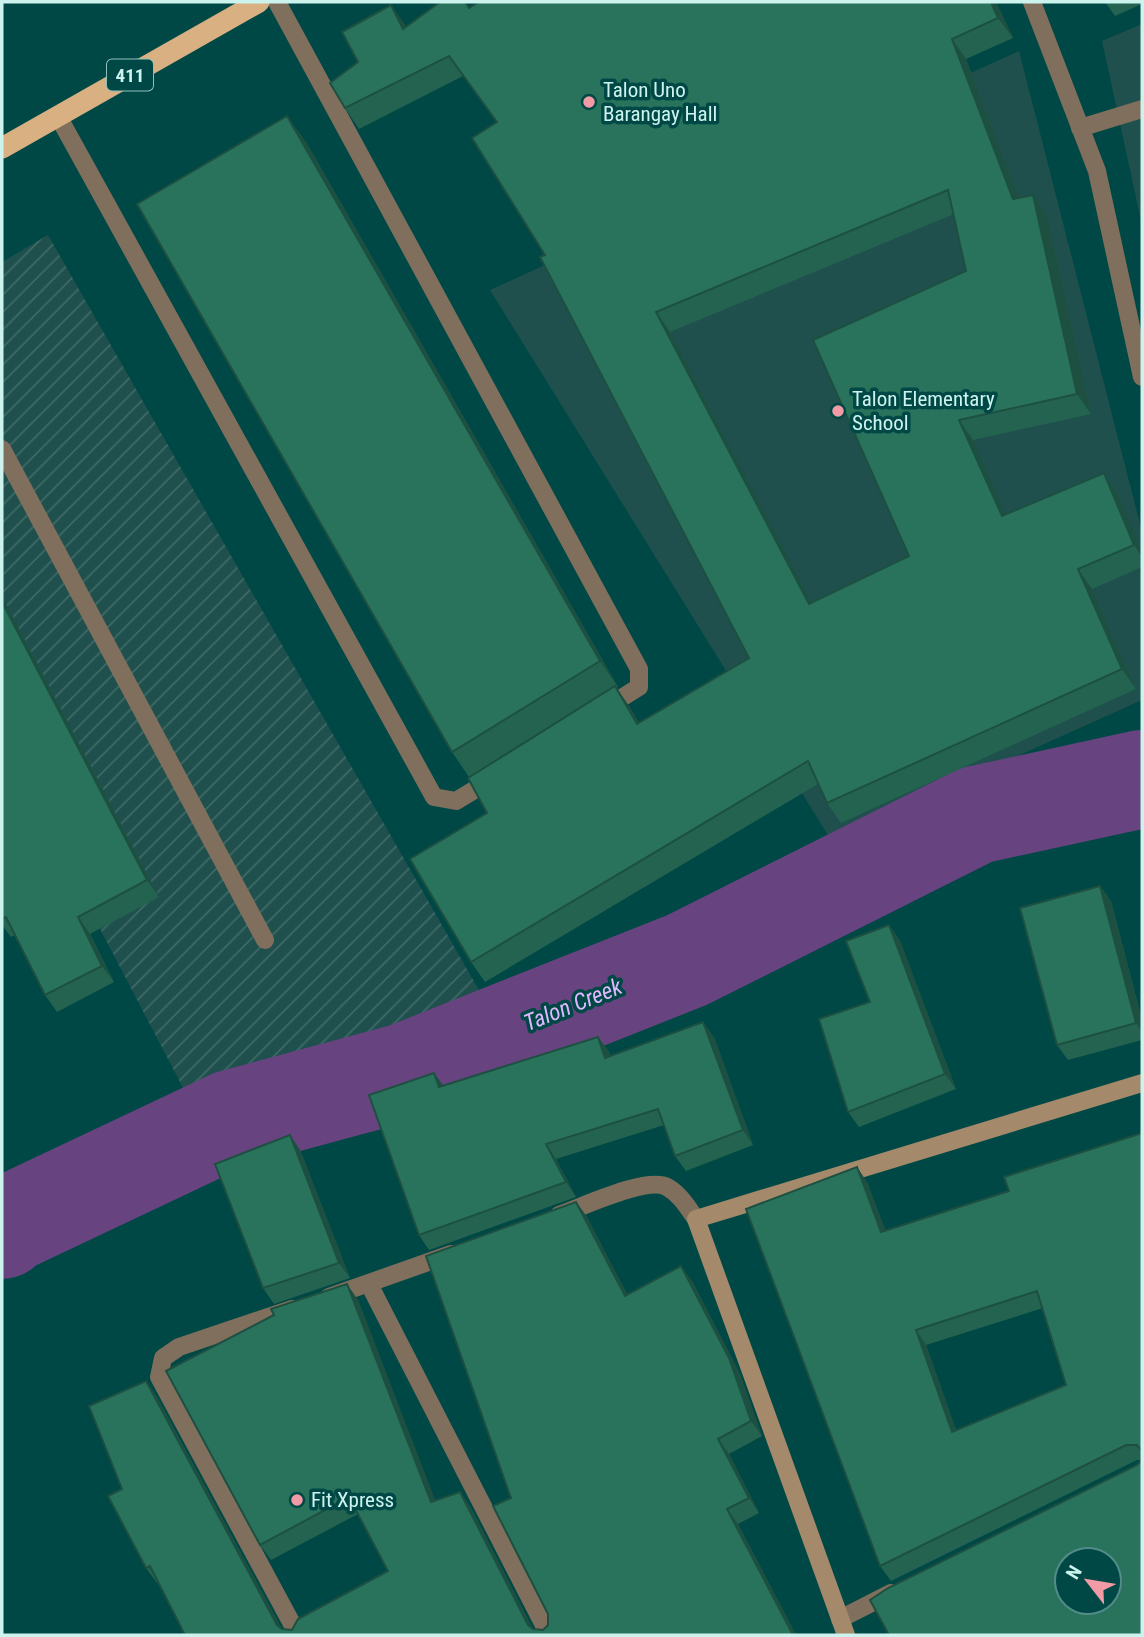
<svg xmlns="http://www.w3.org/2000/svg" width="1144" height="1637" font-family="'Roboto Condensed',sans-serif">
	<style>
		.built { fill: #1f504d }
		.industrial { fill: url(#industrial-furrows) }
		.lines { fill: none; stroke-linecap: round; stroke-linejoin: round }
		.river { stroke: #67437f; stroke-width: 98 }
		.lane { stroke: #806f5c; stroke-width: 18 }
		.street { stroke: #806f5c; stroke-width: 18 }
		.secondary { stroke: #a48a6b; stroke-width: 18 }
		.highway { stroke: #d9b081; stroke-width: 21 }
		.wall { fill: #236350; fill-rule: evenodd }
		.shaded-wall { fill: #1d5041 }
		.building { fill: #29735d; stroke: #1d5041; stroke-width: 2; fill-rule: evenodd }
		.poi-dot { fill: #f39aa7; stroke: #004845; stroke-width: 2.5 }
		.labels { text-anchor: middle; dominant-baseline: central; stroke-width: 7; stroke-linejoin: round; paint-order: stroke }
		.shield { fill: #004845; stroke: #90c0bc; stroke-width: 2 }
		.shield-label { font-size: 19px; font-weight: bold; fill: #cdf3ef }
		.poi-label { font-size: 21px; fill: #cdf3ef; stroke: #004845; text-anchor: start }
		.water-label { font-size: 23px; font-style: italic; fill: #e0b8ff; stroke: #004845 }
	</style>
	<defs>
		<pattern id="industrial-furrows" width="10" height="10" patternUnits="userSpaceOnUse" patternTransform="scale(1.75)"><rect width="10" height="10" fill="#1f504d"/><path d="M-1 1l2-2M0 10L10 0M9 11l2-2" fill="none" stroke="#3e6a67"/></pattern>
	</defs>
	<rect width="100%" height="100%" fill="#004845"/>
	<g class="built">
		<polygon points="1142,24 1142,225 1102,41"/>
		<polygon points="1019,51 1142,532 1142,700 831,840 490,290"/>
	</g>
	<polygon class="industrial" points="48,235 492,1013 193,1107 2,741 2,262"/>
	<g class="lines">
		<polyline class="river" points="2,1230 9,1224 231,1119 405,1072 687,960 976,815 1142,779"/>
		<g class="lane">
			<polyline points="277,2 639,669 639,687 604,709"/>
			<polyline points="58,116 434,797 456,801 494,778"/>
			<polyline points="1080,128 1142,109"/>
			<polyline points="2,449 265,940"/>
			<polyline points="369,1284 549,1635"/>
			<polyline points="840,1619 891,1593"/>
		</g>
		<g class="street">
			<polyline points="1032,2 1097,171 1142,377"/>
			<path d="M559,1215c23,-8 88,-39 108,-28 13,7 21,21 29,32"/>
			<polyline points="329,1297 451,1254"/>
			<polyline points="292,1309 179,1347 163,1358 159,1377 298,1635"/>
		</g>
		<polyline class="secondary" points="846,1635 696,1219 1142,1083"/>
		<polyline class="highway" points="2,148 259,2"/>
	</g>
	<g class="wall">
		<path d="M479,2h517l17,36 -47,21 53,139 28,17 44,199 -118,26 33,75 98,-42 14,20 24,58v16l-50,22 44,100 -295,134 -14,-20 -9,-19 -333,198 -14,-20 16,-149 -18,-36 -17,-25 -146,-610 312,545 -2,1 13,18 10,17 110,-65 -204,-403 -48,-133 -34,-46 -104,53 -14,-21 61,-81 63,-19zM954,214l12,57 -57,285 -98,46 -141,-270z"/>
		<polygon points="1105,2 1142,2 1142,4 1115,16"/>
		<polygon points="2,596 159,897 90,934 114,982 57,1012 45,995 15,935 11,937 2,925"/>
		<polygon points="1100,886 1111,901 1142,1020 1142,1040 1068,1060 1057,1045"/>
		<polygon points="889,925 900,941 956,1089 859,1127 848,1112 870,1002"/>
		<polygon points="598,1037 609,1052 610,1056 714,1037 753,1145 686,1171 675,1156 664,1125 556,1159 576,1197 429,1250 419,1235 434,1073 443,1086"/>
		<path d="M1142,1133v502l-5,-170 4,-5h-4l-246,121 -11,-15 -13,-384 18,48 124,-39zM1043,1308l23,77 -110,45 -30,-85z"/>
		<polygon points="290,1135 300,1150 350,1278 274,1304 263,1288"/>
		<polygon points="576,1202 587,1217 627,1295 692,1281 740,1374 762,1436 729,1454 759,1513 738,1524 796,1635 185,1635 158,1583 157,1583 146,1568 122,1489 146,1381 157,1397 282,1629 292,1630 388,1571 358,1514 271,1560 260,1545 358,1300 435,1501 460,1492 471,1508 533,1629 543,1630 548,1625 548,1614 511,1498"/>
	</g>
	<g class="shaded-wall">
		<polygon points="991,2 996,2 1013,38 998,18"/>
		<polygon points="391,5 406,26 417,49 403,29"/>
		<polygon points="952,39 966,59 1027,219 1013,199"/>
		<polygon points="287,116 306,142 618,687 600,661"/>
		<polygon points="1033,195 1047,215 1091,414 1077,394"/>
		<polygon points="656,312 670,332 823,624 809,604"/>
		<polygon points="959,420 973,440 1016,536 1002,516"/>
		<polygon points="1104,473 1118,493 1142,551 1142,557 1134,545"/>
		<polygon points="1078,569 1092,589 1136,689 1122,669"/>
		<polygon points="2,596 159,897 147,880 2,602"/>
		<polygon points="615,686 629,706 651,744 637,724"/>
		<polygon points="1100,886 1111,901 1142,1020 1142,1032 1136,1023"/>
		<polygon points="78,917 90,934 114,982 102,966"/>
		<polygon points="889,925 900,941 956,1089 945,1074"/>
		<polygon points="703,1022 714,1037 753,1145 743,1130"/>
		<polygon points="598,1037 609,1052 615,1073 605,1058"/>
		<polygon points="434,1073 445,1088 439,1087"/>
		<polygon points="290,1135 300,1150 350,1278 339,1263"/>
		<polygon points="546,1144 556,1159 576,1197 566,1182"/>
		<polygon points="857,1167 867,1182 892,1247 881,1232"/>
		<polygon points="576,1202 587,1217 636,1311 625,1296"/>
		<polygon points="681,1266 692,1281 740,1374 762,1436 751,1421"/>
		<polygon points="347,1284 358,1300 442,1518 431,1502"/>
		<polygon points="916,1330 926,1345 962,1447 952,1432"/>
		<polygon points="146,1381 157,1397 285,1635 277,1625"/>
		<polygon points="718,1439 729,1454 759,1513 749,1498"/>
		<polygon points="460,1492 471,1508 536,1635 528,1625"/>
		<polygon points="727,1509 738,1524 796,1635 793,1635"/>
	</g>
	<g class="building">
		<path d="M440,2h25l4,6 10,-6h512l7,16 -46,21 61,160 20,-4 44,199 -118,26 43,96 102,-43 30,72 -56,24 44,100 -295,134 -19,-42 -337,201 -61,-103 77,-46 -19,-35 147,-92 22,38 112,-66 -209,-401 5,-2 -73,-117 25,-16 -48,-66 -104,52 -15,-25 28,-21 -16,-30 49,-27 12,24zM948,190l18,81 -153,69 96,216 -100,48 -153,-292z"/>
		<polygon points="287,116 600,661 452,752 137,204"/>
		<polygon points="2,602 147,880 78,917 102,966 45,995 6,917 2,919"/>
		<polygon points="1100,886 1136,1023 1057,1045 1020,908"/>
		<polygon points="889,925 945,1074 848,1112 819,1019 870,1002 846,941"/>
		<polygon points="703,1022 743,1130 675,1156 658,1109 546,1144 566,1182 419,1235 369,1095 434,1073 439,1087 598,1037 605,1058"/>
		<path d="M1142,1133v502h-253l-19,-35 18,-12 249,-123 4,-4 1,-10 -5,-6h-11l-246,121 -134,-357 111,-42 24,65 128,-41 -5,-14zM1037,1291l29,94 -114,47 -36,-102zM1067,1560h42v42h-42z"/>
		<polygon points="290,1135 339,1263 263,1288 215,1164"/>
		<polygon points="576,1202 625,1296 681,1266 729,1358 751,1421 718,1439 749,1498 727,1509 793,1635 185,1635 150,1566 146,1568 108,1496 122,1489 89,1406 146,1381 277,1625 282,1629 292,1630 298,1619 388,1571 349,1497 260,1545 166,1371 274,1315 271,1309 347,1284 431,1502 460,1492 528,1625 533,1629 543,1630 548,1625 548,1614 493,1506 511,1498 426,1256"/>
	</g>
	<g class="poi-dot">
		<circle cx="589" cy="102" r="7"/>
		<circle cx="838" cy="411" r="7"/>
		<circle cx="297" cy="1500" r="7"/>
	</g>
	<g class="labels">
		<rect class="shield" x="107" y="59.5" width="46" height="31" rx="5"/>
		<g class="shield-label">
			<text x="130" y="75">411</text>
		</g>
		<g class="poi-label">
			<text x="603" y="90">Talon Uno<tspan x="603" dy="24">Barangay Hall</tspan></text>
			<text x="852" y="399">Talon Elementary<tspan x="852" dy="24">School</tspan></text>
			<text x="311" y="1500">Fit Xpress</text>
		</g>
		<g class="water-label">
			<text transform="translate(573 1005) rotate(-22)">Talon Creek</text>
		</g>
	</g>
	<rect width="1144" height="1637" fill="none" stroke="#cdf3ef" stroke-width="7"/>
	<g transform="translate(1088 1581) rotate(301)"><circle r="33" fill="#004845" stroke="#528c89" stroke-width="2"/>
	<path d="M0-5L12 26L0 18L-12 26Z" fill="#f39aa7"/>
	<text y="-10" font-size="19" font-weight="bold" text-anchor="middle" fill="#cdf3ef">N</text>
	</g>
</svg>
